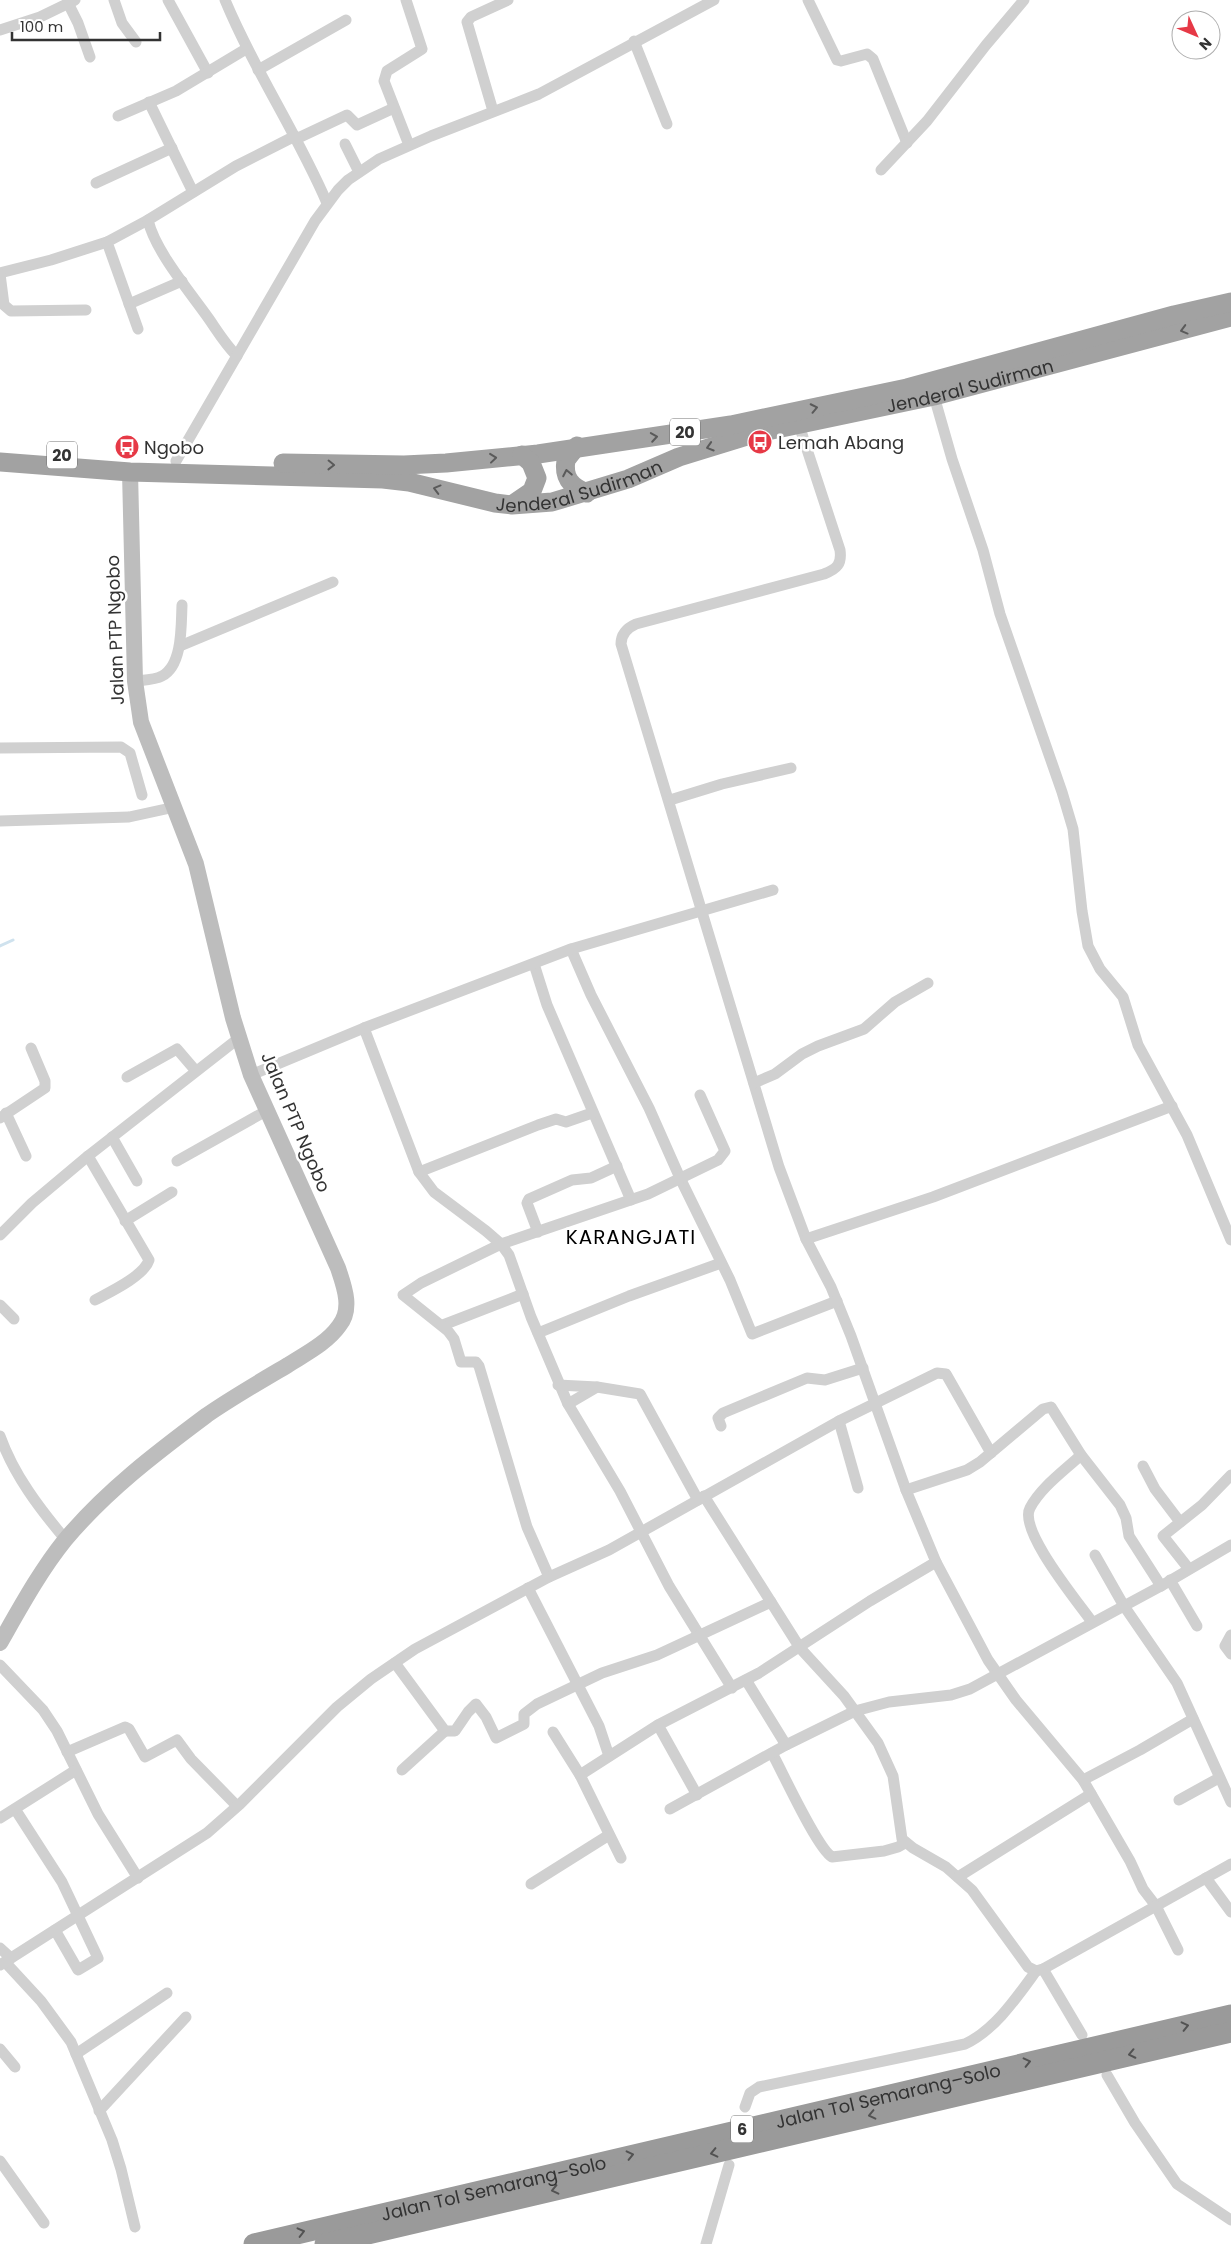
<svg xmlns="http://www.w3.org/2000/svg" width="1231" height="2244" font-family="Poppins,sans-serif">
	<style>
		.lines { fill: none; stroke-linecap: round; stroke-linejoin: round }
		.stream { stroke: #cfe2ee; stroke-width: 3 }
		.minor { stroke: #d0d0d0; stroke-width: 11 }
		.secondary { stroke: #bdbdbd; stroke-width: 16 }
		.trunk { stroke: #a2a2a2; stroke-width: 19 }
		.motorway { stroke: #9a9a9a; stroke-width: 21 }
		.oneway { stroke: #5a5a5a }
		.oneway2 { stroke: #525252 }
		.labels { text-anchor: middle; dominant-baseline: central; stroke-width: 5; stroke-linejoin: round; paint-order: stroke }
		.shield { fill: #fff; stroke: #707070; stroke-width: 1 }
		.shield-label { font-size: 16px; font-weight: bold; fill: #333 }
		.street-label { font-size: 18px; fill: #333; stroke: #fff }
		.poi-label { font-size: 18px; fill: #333; stroke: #fff; text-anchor: start }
		.quarter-label { font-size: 20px; letter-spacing: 1px; fill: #000; stroke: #fff }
	</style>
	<rect width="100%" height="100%" fill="#fff"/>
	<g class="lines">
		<polyline class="stream" points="0,946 13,940"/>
		<g class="minor">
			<polyline points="114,0 122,23 136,42"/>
			<polyline points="168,0 208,73"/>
			<path d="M225,0c29,70 72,133 102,203"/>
			<polyline points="406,0 422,49 387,71 384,81 409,145"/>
			<polyline points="808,0 837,60 841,61 867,54 873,59 907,143"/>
			<polyline points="68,3 78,23 90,57"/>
			<polyline points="0,30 40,17 75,0"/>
			<polyline points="634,41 667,124"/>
			<polyline points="258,70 346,20"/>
			<polyline points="149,102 193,192"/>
			<polyline points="493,111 467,22 471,17 508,0"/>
			<polyline points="118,116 176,91 246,49"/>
			<polyline points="296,139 347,115 357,125 394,108"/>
			<polyline points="345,144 359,172"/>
			<polyline points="881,170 927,121 986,45 1024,0"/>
			<polyline points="96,183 172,148"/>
			<polyline points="0,273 51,260 107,242"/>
			<polyline points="0,274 4,305 11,311 86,310"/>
			<polyline points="129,304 182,281"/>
			<polyline points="138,329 107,242 148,220"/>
			<path d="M237,356c-12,-12 -19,-24 -28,-37 -19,-27 -54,-68 -61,-99l88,-54 59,-30"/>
			<polyline points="934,396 952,459 983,550 1000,614 1062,792 1073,829 1082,911 1088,946 1100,969 1123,997 1138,1045 1187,1135 1231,1240"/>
			<path d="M799,425l41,125c2,14 -3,19 -16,24l-188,50c-9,4 -15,10 -15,20l158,523 27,72 25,48 20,49 55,154 30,72 52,98 28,40 67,80 47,81 13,28 13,17 75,-42"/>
			<polyline points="176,461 315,221 338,190 348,180 379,159 431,136 539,94 714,0"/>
			<polyline points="180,646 333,582"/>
			<path d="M135,681c8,-1 20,-1 27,-5 21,-11 19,-51 20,-71"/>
			<polyline points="0,748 121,747 130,753 142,795"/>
			<polyline points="670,800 722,784 791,768"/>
			<polyline points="0,821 129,817 175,807"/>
			<polyline points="571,949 591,995 649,1108 680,1178 730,1280 752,1334 837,1301"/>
			<polyline points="534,964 547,1005 631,1200"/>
			<polyline points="364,1028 419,1172 434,1192 486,1231 501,1244 509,1255 531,1317 568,1404 620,1491 669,1586 732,1688"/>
			<polyline points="251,1075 364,1028 571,949 773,890"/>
			<polyline points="127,1077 177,1049 195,1070"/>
			<polyline points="754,1083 775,1074 802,1054 818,1046 864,1029 895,1002 928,983"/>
			<polyline points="6,1113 26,1156"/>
			<polyline points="0,1118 45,1088 45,1081 31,1048"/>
			<polyline points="112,1137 137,1181"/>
			<path d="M88,1156l61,104c-5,16 -39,32 -54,40"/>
			<polyline points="177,1161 266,1111"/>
			<polyline points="419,1172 538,1125 556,1119 566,1122 592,1113"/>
			<polyline points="125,1221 172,1192"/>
			<polyline points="538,1232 527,1203 529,1199 572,1180 591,1178 617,1166"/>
			<polyline points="0,1235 32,1203 88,1156 239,1038"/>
			<polyline points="806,1239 933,1197 1172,1106"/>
			<polyline points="0,1305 14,1319"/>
			<polyline points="443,1325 523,1294"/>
			<polyline points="538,1333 629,1296 721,1263"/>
			<polyline points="558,1385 597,1387 640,1394 698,1500"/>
			<polyline points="568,1404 597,1387"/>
			<polyline points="839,1421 858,1488"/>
			<polyline points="721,1426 718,1418 723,1413 807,1378 825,1380 863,1368"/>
			<path d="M0,1436c14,39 39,72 66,104"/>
			<path d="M1081,1455c-17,16 -40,32 -51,53 -12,22 48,94 62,114"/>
			<polyline points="1143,1466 1155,1489 1180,1522"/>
			<polyline points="906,1490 967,1470 980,1462 1043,1409 1051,1407 1081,1455 1120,1505 1126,1518 1129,1536 1161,1586"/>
			<polyline points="704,1496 800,1648 844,1696 878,1743 893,1776 902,1839 913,1848 946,1867 972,1890 1028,1967 1036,1971 1043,1969 1156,1906 1178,1950"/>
			<polyline points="1095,1555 1124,1606 1177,1683 1231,1802"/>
			<polyline points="1189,1569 1163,1536 1202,1505 1231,1475"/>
			<polyline points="549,1577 527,1527 479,1366 476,1362 461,1362 454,1339 448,1331 403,1295 421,1283 501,1244 648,1194 718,1160 725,1151 700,1095"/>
			<polyline points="1170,1580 1197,1626"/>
			<polyline points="528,1588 599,1726 609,1756"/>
			<polyline points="1231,1635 1225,1646 1231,1654"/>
			<polyline points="395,1663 445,1731 455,1731 468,1712 476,1704 486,1717 496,1738 524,1724 524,1714 537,1704 602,1673 657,1655 771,1602"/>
			<polyline points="0,1665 43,1710 57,1731 98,1814 138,1878"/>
			<polyline points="746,1680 786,1745"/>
			<polyline points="658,1725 697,1795"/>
			<polyline points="553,1732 580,1775"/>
			<polyline points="67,1752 125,1727 129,1729 145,1757 177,1740 191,1759 237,1806"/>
			<path d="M772,1753c11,20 45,95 60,104l52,-6 14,-4 7,-4"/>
			<polyline points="402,1770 445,1731"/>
			<polyline points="1083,1780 1140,1750 1193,1719"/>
			<polyline points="1179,1800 1219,1778"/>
			<polyline points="15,1809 62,1882 98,1958 78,1970 55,1930"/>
			<polyline points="670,1809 786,1745 855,1711 889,1702 951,1695 970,1689 1161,1586 1231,1545"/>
			<polyline points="0,1818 76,1770"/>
			<polyline points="621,1858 580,1775 658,1725 759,1673 870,1601 936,1562"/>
			<polyline points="958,1877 1091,1794"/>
			<polyline points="1206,1878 1231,1912"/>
			<polyline points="531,1884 609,1835"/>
			<polyline points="0,1948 11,1958"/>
			<polyline points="5,1962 41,2001 71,2042 112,2140 121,2169 135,2227"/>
			<polyline points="0,1965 207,1833 240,1804 337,1707 371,1679 415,1649 549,1577 609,1550 839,1421 937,1373 946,1374 991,1453"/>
			<polyline points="1043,1969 1082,2035"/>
			<polyline points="0,2049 15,2067"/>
			<polyline points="76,2054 167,1993"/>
			<polyline points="1107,2075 1135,2123 1177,2184 1231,2220"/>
			<path d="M745,2107l5,-14 9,-6 206,-43c30,-14 52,-47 71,-73"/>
			<polyline points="99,2111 186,2017"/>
			<polyline points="0,2161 44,2223"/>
			<polyline points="706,2244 729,2165"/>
		</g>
		<path class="secondary" d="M0,1643c20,-35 40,-72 65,-103 41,-49 91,-87 142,-125 26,-18 54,-34 81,-50 17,-11 39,-22 51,-39 14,-17 5,-40 -1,-58l-87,-193 -18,-57 -37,-154 -55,-142 -6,-41 -5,-209"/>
		<g class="trunk">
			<path d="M577,446l-11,14c-3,18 5,27 21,33"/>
			<path id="s1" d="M0,462l130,10 253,7 26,3 86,21 17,2 40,-3 76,-23 51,-22 78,-24 177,-37 297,-79"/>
			<polyline points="283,463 404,465 446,463 538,454 731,425 907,388 1174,315 1231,302"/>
			<polyline points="513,504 532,491 537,478 531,463 522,455"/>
		</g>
		<g class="motorway">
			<path id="s2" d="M254,2244l977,-229"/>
			<polyline points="325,2244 1231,2032"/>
		</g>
	</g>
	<defs><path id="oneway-chevron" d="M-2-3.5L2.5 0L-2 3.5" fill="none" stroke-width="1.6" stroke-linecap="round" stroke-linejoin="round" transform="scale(1.25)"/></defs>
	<g class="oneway">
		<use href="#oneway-chevron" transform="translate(1184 330) rotate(165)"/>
		<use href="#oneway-chevron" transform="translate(814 408) rotate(-12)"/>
		<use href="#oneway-chevron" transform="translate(654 437) rotate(-9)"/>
		<use href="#oneway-chevron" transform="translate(710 447) rotate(163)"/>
		<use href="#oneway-chevron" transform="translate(493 458) rotate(-6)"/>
		<use href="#oneway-chevron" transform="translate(331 465) rotate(1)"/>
		<use href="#oneway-chevron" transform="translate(567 473) rotate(-101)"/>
		<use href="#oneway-chevron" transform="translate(437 489) rotate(-165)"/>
	</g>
	<g class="oneway2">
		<use href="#oneway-chevron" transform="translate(1185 2026) rotate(-13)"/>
		<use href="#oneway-chevron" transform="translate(1132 2054) rotate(168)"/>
		<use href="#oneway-chevron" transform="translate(1027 2062) rotate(-13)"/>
		<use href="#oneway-chevron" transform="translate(872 2115) rotate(167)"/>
		<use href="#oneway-chevron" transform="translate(714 2153) rotate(167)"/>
		<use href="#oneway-chevron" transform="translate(630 2155) rotate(-13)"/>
		<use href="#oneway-chevron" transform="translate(555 2190) rotate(167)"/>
		<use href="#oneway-chevron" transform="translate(301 2232) rotate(-14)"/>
	</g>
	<defs>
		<symbol id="bus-disc" viewBox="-11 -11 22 22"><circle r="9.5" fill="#e63946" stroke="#fff"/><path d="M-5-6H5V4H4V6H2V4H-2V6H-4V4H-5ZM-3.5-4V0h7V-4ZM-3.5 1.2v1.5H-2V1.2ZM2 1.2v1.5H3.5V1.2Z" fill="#fff"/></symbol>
	</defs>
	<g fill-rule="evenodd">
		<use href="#bus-disc" x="746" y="428" width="28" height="28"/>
		<use href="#bus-disc" x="113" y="433" width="28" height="28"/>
	</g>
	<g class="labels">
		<g class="shield">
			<rect x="670" y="418.5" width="30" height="27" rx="4"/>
			<rect x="47" y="441.5" width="30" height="27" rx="4"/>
			<rect x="731" y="2115.5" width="22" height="27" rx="4"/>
		</g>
		<g class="shield-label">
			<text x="685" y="432">20</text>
			<text x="62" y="455">20</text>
			<text x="742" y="2129">6</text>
		</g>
		<g class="street-label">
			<text stroke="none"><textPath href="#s1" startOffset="990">Jenderal Sudirman</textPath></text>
			<text stroke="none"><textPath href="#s1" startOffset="585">Jenderal Sudirman</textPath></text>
			<text transform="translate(115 630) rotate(-92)">Jalan PTP Ngobo</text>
			<text transform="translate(296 1122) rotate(67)">Jalan PTP Ngobo</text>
			<text stroke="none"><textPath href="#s2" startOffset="651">Jalan Tol Semarang–Solo</textPath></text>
			<text stroke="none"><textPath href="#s2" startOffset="246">Jalan Tol Semarang–Solo</textPath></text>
		</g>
		<g class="poi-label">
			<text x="778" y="442">Lemah Abang</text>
			<text x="144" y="447">Ngobo</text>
		</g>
		<g class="quarter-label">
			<text x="631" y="1237">KARANGJATI</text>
		</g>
	</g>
	<g transform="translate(1196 35) rotate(134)"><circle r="24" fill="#ffffff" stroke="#adadad"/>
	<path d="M0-4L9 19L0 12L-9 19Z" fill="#e63946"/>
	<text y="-8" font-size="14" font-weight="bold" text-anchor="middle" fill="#333333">N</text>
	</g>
	<path d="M12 32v8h148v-8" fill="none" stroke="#333333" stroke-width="2.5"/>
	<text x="20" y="32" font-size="15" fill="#333333" stroke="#ffffff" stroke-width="4" paint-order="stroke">100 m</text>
</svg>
